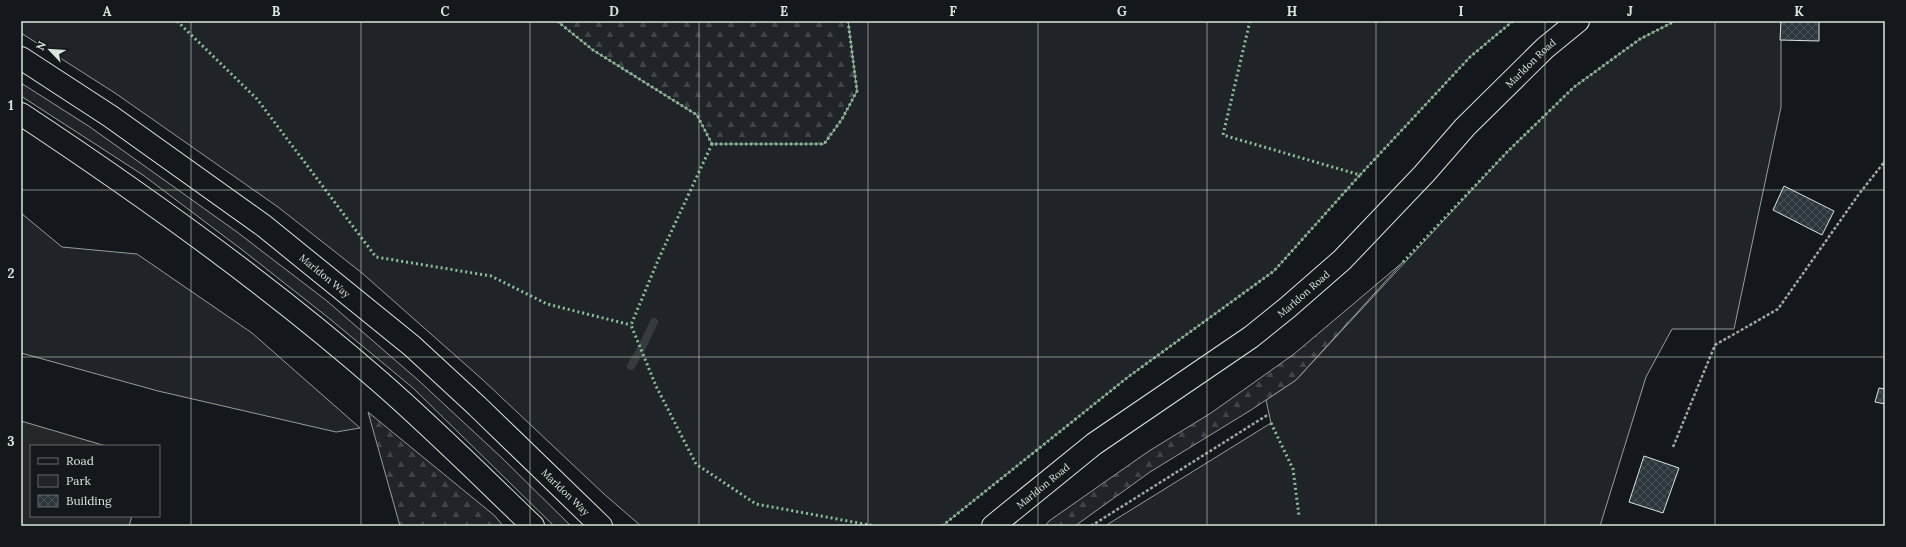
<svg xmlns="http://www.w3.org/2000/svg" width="1906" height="547" font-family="Lora,serif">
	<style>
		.green { fill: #202428; stroke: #939e99 }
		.forest { fill: url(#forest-firs); stroke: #939e99 }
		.parking { fill: #24282b; stroke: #939e99 }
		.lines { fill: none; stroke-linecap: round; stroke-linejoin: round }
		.stream { stroke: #363b3e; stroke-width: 8 }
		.building { fill: url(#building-cross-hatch); stroke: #d8e6dc }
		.secondary-casing { stroke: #d8e6dc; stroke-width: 24 }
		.highway-casing { stroke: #d8e6dc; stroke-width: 24 }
		.path { stroke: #9da8a2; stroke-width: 2.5; stroke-dasharray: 3 2; stroke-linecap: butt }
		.secondary { stroke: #14181c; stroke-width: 22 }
		.highway { stroke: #14181c; stroke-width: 22 }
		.hedge { stroke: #8ac095; stroke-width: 3; stroke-dasharray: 2 3; stroke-linecap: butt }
		.grid { fill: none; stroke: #d8e6dc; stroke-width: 1; stroke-opacity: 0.55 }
		.labels { text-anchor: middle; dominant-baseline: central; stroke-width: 3; stroke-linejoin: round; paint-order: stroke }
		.street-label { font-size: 10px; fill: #d8e6dc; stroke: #14181c }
		.neatline { fill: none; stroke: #d8e6dc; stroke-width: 1.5 }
		.grid-label { font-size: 13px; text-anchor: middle; font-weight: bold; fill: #d8e6dc }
	</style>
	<defs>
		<pattern id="forest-firs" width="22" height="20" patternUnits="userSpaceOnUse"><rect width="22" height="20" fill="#202428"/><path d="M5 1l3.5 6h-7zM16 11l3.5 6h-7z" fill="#404447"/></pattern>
		<pattern id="building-cross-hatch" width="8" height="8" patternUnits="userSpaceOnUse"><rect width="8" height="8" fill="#2c363c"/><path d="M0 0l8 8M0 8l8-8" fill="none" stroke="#4a5358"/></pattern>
	</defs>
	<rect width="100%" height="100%" fill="#14181c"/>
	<g class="green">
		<polygon points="21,21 557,21 593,50 697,115 824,144 842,119 857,91 848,21 1513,21 1470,57 1360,175 1274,271 1128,377 942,526 641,526 604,494 483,380 362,273 278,207 115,93 21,33"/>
		<polygon points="1675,21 1781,21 1781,107 1734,329 1672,329 1646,377 1600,526 1105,526 1271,423 1266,400 1296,380 1507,152 1574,87 1640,39"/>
		<polygon points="21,83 90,127 237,232 327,301 418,380 502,458 571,526 554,526 413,388 330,319 245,252 143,175 21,96"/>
		<polygon points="21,213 62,247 137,254 252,333 360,428 336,432 158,391 21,353"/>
	</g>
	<g class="forest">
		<polygon points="557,21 848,21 857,91 842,119 824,144 712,144 697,115 593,50"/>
		<polygon points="1403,262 1296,380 1251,410 1150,472 1075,526 1045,526 1049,521 1149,451 1211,413 1294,354"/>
		<polygon points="368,412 495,516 503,526 400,526"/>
	</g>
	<polygon class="parking" points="21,421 106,446 31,446 31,516 132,516 129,526 21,526"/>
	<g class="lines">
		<polyline class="stream" points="631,366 641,349 654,322"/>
	</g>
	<g class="building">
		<polygon points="1781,21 1819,21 1819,41 1780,40"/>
		<polygon points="1784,186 1834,211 1822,235 1773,210"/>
		<polygon points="1879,388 1885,389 1885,404 1875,402"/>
		<polygon points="1644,456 1679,468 1663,513 1629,502"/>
	</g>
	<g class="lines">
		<defs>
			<g id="secondary">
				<path id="s1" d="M993,526l101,-82 157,-107 36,-29 55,-48 82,-86 41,-47 80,-79 33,-27"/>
			</g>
			<g id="highway">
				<path id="s2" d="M21,58l89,58 154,110 148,120 65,60 124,120"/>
				<path d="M21,114c124,82 246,169 358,267 53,46 103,96 154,145"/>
			</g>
		</defs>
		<use href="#secondary" class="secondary-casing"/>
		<use href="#highway" class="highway-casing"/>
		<g class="path">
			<polyline points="1673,447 1715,345 1778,309 1859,194 1885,161"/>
			<polyline points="1091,526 1269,414"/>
		</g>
		<use href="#secondary" class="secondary"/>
		<use href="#highway" class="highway"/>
		<g class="hedge">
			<polyline points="177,21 257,99 376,257 491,276 547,304 631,325"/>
			<polyline points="557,21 593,50 697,115 712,144"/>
			<polyline points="848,21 857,91 842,119 824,144 712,144 659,258 631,325 656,386 696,464 756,504 875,526"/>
			<polyline points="1250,21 1223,135 1360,175 1470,57 1513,21"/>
			<polyline points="1403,262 1507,152 1574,87 1640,39 1675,21"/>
			<polyline points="1271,423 1293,469 1299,516"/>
			<polyline points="942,526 1128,377 1274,271 1360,175"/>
		</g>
	</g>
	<path class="grid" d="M191,21v505M361,21v505M530,21v505M699,21v505M868,21v505M1038,21v505M1207,21v505M1376,21v505M1545,21v505M1715,21v505M21,190h1864M21,357h1864"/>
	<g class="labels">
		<g class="street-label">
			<text stroke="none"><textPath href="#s1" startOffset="712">Marldon Road</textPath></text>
			<text stroke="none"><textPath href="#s2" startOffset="374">Marldon Way</textPath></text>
			<text stroke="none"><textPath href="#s1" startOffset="388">Marldon Road</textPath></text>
			<text stroke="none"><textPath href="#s1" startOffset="64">Marldon Road</textPath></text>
			<text stroke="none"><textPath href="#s2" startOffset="698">Marldon Way</textPath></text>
		</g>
	</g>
	<rect width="1906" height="547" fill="none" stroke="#14181c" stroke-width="44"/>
	<rect x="30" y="445" width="130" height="72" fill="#14181c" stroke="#626a69"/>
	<rect x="38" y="458" width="20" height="6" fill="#14181c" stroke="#626a69"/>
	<text x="66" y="465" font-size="12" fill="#d8e6dc">Road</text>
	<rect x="38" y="475" width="20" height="12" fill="#202428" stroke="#626a69"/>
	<text x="66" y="485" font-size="12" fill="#d8e6dc">Park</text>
	<rect x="38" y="495" width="20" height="12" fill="url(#building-cross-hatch)" stroke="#626a69"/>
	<text x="66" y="505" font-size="12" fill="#d8e6dc">Building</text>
	<g transform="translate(50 50) rotate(295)" stroke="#14181c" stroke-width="3" paint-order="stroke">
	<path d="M0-3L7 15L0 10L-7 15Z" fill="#d8e6dc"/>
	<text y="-6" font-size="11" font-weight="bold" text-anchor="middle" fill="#d8e6dc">N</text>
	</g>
	<rect x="22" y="22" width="1862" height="503" class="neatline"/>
	<g class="grid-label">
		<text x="107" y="16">A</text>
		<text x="276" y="16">B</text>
		<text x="445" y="16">C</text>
		<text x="614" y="16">D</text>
		<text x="784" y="16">E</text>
		<text x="953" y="16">F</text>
		<text x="1122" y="16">G</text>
		<text x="1292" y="16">H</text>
		<text x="1461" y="16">I</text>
		<text x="1630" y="16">J</text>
		<text x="1799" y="16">K</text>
		<text x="11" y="110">1</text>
		<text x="11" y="278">2</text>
		<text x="11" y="446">3</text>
	</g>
</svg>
